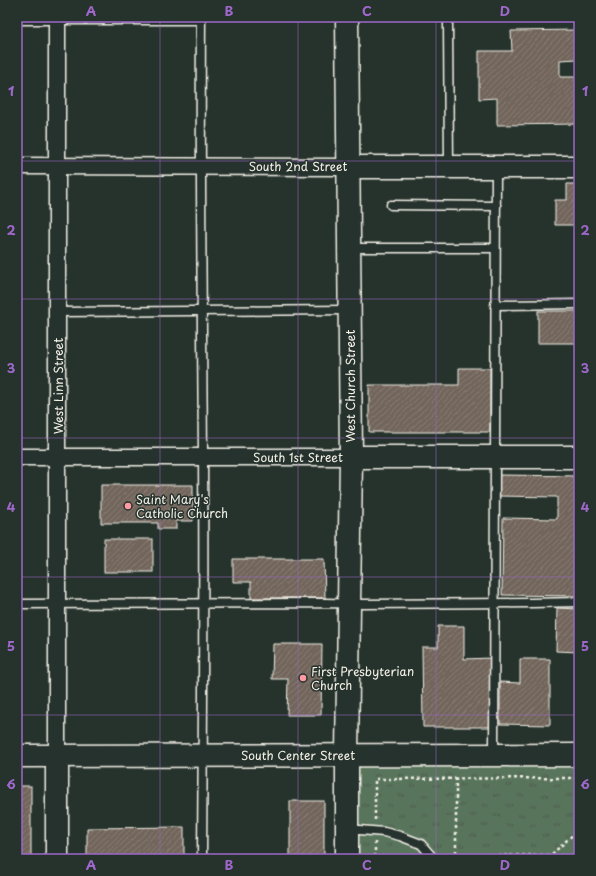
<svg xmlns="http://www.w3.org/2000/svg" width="596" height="876" font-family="'Playpen Sans',sans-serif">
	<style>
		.park { fill: url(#park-tufts); stroke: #a6b2a2 }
		.building { fill: url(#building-hatch); stroke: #f4f1e8 }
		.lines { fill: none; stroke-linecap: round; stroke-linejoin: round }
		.lane-casing { stroke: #f4f1e8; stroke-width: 11 }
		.street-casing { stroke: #f4f1e8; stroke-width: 19 }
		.secondary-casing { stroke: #f4f1e8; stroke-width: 25 }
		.path { stroke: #f4f1e8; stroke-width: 2.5; stroke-dasharray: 3 3; stroke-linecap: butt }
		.lane { stroke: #26332d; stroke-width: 8 }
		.street { stroke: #26332d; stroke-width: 16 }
		.secondary { stroke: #26332d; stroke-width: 22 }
		.grid { fill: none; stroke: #9f67cb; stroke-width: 1; stroke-opacity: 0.55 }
		.poi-dot { fill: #ff9aa2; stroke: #26332d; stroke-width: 1.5 }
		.labels { text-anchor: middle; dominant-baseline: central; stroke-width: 3; stroke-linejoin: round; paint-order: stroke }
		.street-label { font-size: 12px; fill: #f4f1e8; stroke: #26332d }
		.poi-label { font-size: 12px; fill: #f4f1e8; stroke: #26332d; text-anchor: start }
		.neatline { fill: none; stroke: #9f67cb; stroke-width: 1.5 }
		.grid-label { font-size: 13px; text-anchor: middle; font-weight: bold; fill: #9f67cb }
	</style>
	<defs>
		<pattern id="park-tufts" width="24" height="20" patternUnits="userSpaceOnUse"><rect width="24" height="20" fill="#58745b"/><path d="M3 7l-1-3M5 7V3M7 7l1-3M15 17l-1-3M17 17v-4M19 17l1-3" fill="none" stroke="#505c4f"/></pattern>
		<pattern id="building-hatch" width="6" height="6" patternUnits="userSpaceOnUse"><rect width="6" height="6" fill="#72665c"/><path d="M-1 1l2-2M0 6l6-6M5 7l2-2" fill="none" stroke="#877c73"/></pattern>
	</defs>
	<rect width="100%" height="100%" fill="#26332d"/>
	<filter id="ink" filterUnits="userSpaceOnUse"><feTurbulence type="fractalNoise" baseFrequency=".025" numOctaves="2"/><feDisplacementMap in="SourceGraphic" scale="8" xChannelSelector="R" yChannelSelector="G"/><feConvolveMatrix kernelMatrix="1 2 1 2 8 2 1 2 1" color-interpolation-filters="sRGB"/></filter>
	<g filter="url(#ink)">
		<rect class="park" x="347" y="755" width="232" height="104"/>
		<g class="building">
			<polygon points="577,30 578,59 560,60 560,77 579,77 579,124 497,125 497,98 479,99 479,51 512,51 511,31"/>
			<polygon points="567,184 579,184 579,225 555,225 555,200 567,200"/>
			<rect x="538" y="311" width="41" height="32"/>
			<polygon points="459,368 490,368 490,432 369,432 369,385 459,385"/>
			<polygon points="497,475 579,476 579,596 502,595 503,518 557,519 557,497 497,496"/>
			<polygon points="101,485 193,485 193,521 176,521 176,529 158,529 158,523 101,523"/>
			<rect x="104" y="539" width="49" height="33"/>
			<polygon points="233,559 324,559 325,598 251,598 251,582 233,582"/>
			<polygon points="557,608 579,609 579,652 556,651"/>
			<polygon points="438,626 464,626 464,659 492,658 492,727 423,727 422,647 438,647"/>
			<polygon points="273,644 322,644 321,715 287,715 288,679 272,679"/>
			<polygon points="520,659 550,659 550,725 500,724 500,682 520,683"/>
			<rect x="17" y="786" width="14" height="73"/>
			<rect x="290" y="801" width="34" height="56"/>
			<polygon points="184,827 184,859 87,859 87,828"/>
		</g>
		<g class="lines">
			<defs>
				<g id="lane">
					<path d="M201,17c-1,147 1,293 2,440 1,134 0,268 -1,402"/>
					<polyline points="17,20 201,20"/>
					<polyline points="448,23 449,166"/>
					<polyline points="391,205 496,206"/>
					<polyline points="350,248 495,248"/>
					<polyline points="495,305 579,304"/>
					<polyline points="58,312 349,310"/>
					<polyline points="17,604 326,603 364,604 532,603 579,602"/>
					<polyline points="494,754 496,168"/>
					<polyline points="347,829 384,832 400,836 421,844 434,859"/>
				</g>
				<g id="street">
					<polyline points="57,17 57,756"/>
					<polyline points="17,166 348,167"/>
					<polyline points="17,457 351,457"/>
				</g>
				<g id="secondary">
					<polyline points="347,17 351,457 347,755 347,859"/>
					<polyline points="348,167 579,167"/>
					<polyline points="351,457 579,457"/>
					<polyline points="17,756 579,755"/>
					<polyline points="57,859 57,756"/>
				</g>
			</defs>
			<use href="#lane" class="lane-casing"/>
			<use href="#street" class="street-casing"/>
			<use href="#secondary" class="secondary-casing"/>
			<g class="path">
				<polyline points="456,778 456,856 551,855"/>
				<polyline points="375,820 375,779 579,778"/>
				<polyline points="375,842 375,859"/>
				<polyline points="549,859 551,855 579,829"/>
			</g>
			<use href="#lane" class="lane"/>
			<use href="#street" class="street"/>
			<use href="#secondary" class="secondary"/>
		</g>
	</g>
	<path class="grid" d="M160,17v842M298,17v842M436,17v842M17,161h562M17,299h562M17,438h562M17,577h562M17,715h562"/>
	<g class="poi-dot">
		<circle cx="128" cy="506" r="4"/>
		<circle cx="303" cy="678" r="4"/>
	</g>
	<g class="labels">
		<g class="street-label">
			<text x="298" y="166">South 2nd Street</text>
			<text transform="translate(58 386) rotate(-90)">West Linn Street</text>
			<text transform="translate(350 386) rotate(-90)">West Church Street</text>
			<text x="298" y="457">South 1st Street</text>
			<text x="298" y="755">South Center Street</text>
		</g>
		<g class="poi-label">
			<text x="136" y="499">Saint Mary's<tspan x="136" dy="14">Catholic Church</tspan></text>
			<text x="311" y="671">First Presbyterian<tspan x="311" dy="14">Church</tspan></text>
		</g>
	</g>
	<rect width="596" height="876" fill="none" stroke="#26332d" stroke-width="44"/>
	<rect x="22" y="22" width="552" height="832" class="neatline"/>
	<g class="grid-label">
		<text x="91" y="16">A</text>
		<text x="229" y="16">B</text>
		<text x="367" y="16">C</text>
		<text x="505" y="16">D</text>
		<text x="11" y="96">1</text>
		<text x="585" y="96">1</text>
		<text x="11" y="235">2</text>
		<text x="585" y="235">2</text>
		<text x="11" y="373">3</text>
		<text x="585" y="373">3</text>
		<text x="11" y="512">4</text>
		<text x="585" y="512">4</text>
		<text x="11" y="651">5</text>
		<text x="585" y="651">5</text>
		<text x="11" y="789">6</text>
		<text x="585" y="789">6</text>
		<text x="91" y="870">A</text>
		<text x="229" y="870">B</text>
		<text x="367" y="870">C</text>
		<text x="505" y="870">D</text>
	</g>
</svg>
